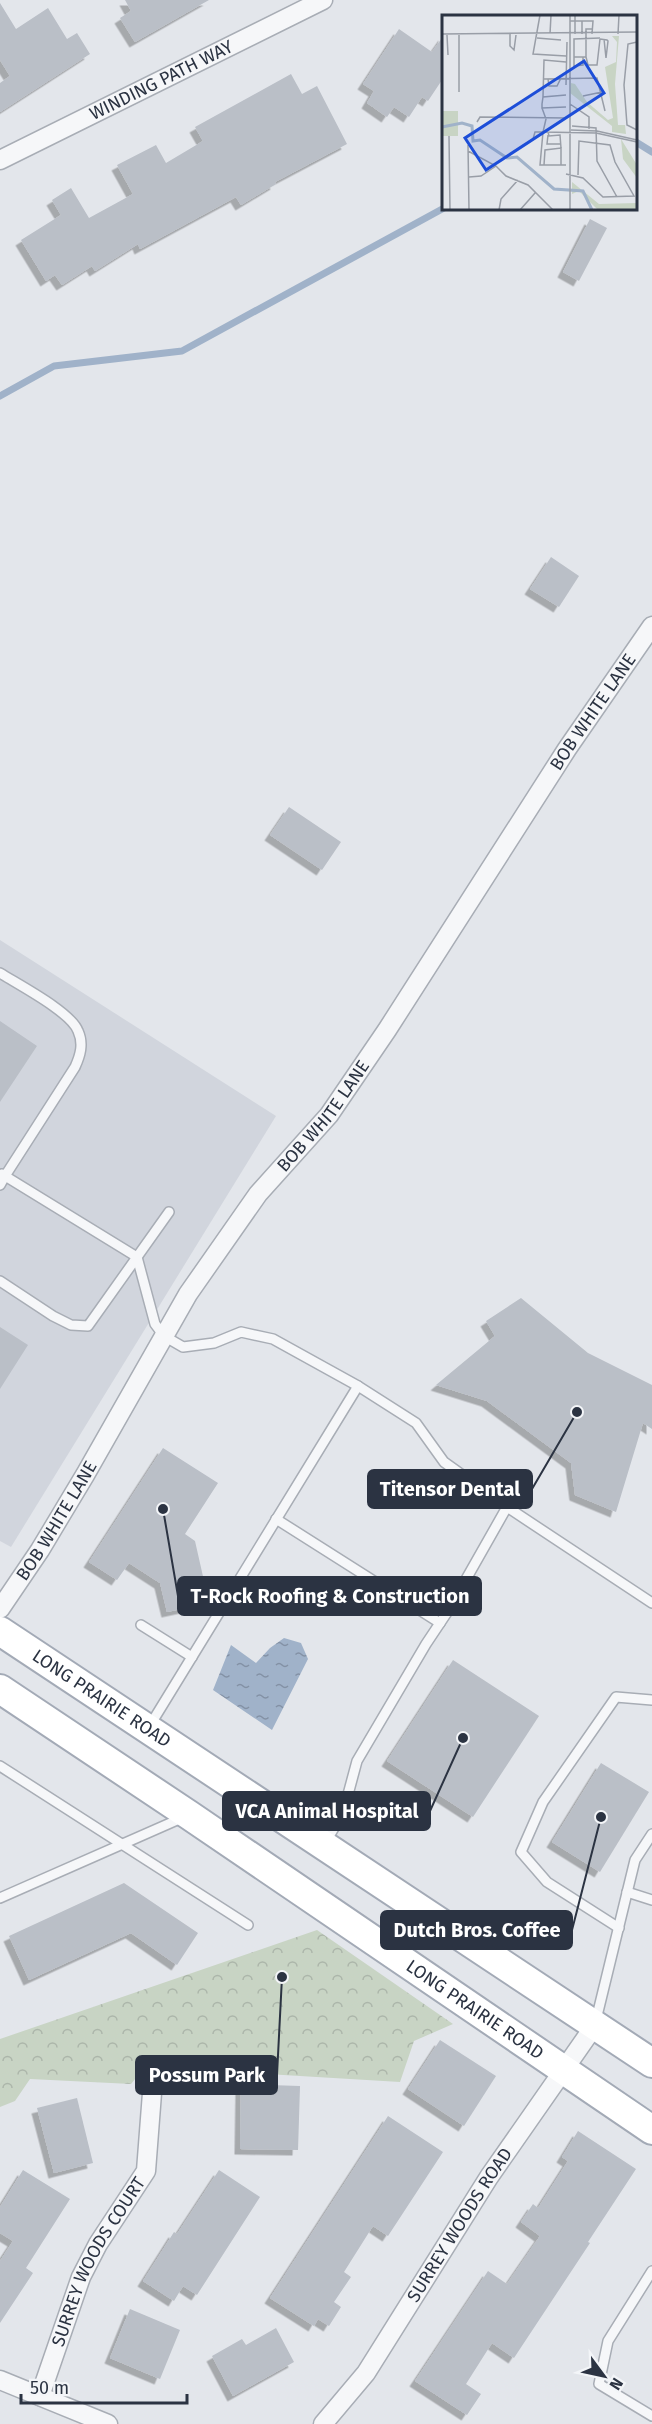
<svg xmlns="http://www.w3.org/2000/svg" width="652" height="2424" font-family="'Fira Sans',sans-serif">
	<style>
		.built { fill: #d1d5dd }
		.park { fill: url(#park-crowns) }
		.water { fill: url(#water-ripples) }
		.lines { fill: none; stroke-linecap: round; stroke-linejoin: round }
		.stream { stroke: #a0b2c9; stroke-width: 7 }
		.building { fill: #babfc7; filter: url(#shadow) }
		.lane-casing { stroke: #a8adb5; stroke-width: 12 }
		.street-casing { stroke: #a8adb5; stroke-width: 21 }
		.primary-casing { stroke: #a3aab6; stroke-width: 32 }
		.lane { stroke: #f6f7f9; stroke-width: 9 }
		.street { stroke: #f6f7f9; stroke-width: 18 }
		.primary { stroke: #fff; stroke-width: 28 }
		.labels { text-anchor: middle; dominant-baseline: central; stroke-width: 5; stroke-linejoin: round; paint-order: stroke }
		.street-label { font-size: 18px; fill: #2b3342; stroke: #f3f5f8 }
		.inset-river { fill: none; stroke: #a0b2c9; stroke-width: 3 }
		.inset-road { fill: none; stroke: #999ea7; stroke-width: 1.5 }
		.view { fill: #1d4ed8; fill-opacity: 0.15; stroke: #1d4ed8; stroke-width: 3 }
		.inset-edge { fill: none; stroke: #2b3342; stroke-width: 3 }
		.leader { fill: none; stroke: #2b3342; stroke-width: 2 }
		.callout-dot { fill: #2b3342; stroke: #f3f5f8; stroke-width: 2 }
		.callout { fill: #2b3342; stroke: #2b3342; stroke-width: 2 }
		.callout-label { font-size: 20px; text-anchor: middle; font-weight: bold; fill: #fff }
	</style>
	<defs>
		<pattern id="park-crowns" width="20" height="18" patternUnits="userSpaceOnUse" patternTransform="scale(1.5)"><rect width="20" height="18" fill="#c8d4c4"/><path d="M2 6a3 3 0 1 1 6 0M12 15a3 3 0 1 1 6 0" fill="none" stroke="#acb6aa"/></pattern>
		<pattern id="water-ripples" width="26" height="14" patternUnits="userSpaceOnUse" patternTransform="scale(1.5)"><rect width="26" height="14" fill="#a0b2c9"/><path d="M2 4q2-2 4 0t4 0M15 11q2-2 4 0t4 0" fill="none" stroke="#8391a5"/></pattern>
		<filter id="shadow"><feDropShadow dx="-5.5" dy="5.5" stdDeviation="0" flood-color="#0004"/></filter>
	</defs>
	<rect width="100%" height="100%" fill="#e3e6eb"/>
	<polygon class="built" points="0,940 276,1116 11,1547 0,1541"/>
	<polygon class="park" points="317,1930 453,2024 414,2041 400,2082 182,2069 150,2061 131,2084 30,2079 15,2101 0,2107 0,2039"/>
	<polygon class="water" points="284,1638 301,1643 308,1659 272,1730 213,1690 231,1645 256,1663 270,1648"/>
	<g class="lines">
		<g class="stream">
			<polyline points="636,142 652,152"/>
			<polyline points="0,396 54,366 182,351 444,208"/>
		</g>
	</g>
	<g class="building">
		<polygon points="125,0 209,0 135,42 120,18 131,11"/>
		<polygon points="0,3 16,29 48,8 67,39 77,33 90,54 0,112 0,83 10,76 0,60"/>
		<polygon points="399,29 432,52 444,35 444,77 428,101 422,97 409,117 394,107 387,117 367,103 374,91 363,84"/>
		<polygon points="291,74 302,94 317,86 347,144 275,182 276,184 241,205 236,197 140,249 138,244 95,271 92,266 62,285 55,275 46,281 21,240 61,215 52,200 71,188 89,218 133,194 117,165 156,145 166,163 203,141 195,127"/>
		<polygon points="590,219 607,228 579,281 563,272"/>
		<polygon points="551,557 579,576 559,607 530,589"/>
		<polygon points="289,807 341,842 322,870 270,835"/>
		<polygon points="0,1021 37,1046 0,1102"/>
		<polygon points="521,1298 588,1353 652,1385 652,1429 643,1423 616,1512 575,1495 571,1463 487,1401 436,1385 495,1336 486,1321"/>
		<polygon points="0,1327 28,1345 0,1389"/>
		<polygon points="163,1448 218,1483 185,1534 195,1541 209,1603 167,1612 160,1583 129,1563 117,1580 89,1562"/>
		<polygon points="453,1660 539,1716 473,1817 387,1761"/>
		<polygon points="601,1763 649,1792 600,1872 552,1842"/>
		<polygon points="124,1883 198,1933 177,1965 131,1933 29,1980 9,1936"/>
		<polygon points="440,2040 496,2076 464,2126 408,2089"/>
		<polygon points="241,2084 300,2086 298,2150 240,2149"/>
		<polygon points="77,2098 93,2163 54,2173 37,2108"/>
		<polygon points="388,2116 443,2152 388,2236 373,2226 344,2272 351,2277 334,2302 341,2307 329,2326 318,2319 314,2326 270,2298"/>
		<polygon points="578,2131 636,2169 588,2242 590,2243 514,2358 492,2343 466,2384 481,2394 467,2415 415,2381 488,2271 507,2284 540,2236 521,2222 533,2204 538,2208 568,2161 562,2157"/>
		<polygon points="23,2170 70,2199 26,2268 33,2273 0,2323 0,2261 13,2241 0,2233 0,2207"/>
		<polygon points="219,2170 260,2197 197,2295 183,2286 174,2301 143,2281 174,2232 177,2234"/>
		<polygon points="130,2309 180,2330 160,2379 110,2358"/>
		<polygon points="276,2328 294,2362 233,2396 212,2356 242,2339 246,2345"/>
	</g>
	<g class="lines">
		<defs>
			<g id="lane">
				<path d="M0,973c19,12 71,39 78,58 6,13 2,25 -3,36l-70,109 -3,-2"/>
				<polyline points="0,1185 5,1176 137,1257 155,1324 164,1336 183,1347 214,1343 241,1332 273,1339 358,1386"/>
				<polyline points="0,1281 53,1316 71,1325 88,1326 169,1212"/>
				<polyline points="507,1507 652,1603"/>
				<polyline points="276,1519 440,1623"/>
				<polyline points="141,1625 192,1657"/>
				<polyline points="149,1727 358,1386 416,1423 444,1462 507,1507 448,1611 426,1644 357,1761 343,1813 325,1843"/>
				<polyline points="0,1766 248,1925"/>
				<polyline points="627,1892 652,1900"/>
				<polyline points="0,1898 184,1817"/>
				<polyline points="619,1928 547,1882 521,1852 543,1802 616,1697 652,1700"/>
				<polyline points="596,2020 635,1860 652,1834"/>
				<polyline points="652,2271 608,2341 599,2384 652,2416"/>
			</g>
			<g id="street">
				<path id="s1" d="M0,160l323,-160"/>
				<path id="s2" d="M0,1609l40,-59 45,-75 103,-181 70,-100 71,-79 58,-85 180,-281 85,-123"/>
				<polyline points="0,2380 108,2424"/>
				<path id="s3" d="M40,2396l41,-119 17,-33 48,-73 6,-78"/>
				<path id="s4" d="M323,2424l43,-51 123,-196 106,-152"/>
			</g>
			<g id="primary">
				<path id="s5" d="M0,1631l652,432"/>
				<path id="s6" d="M0,1689l189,126 463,315"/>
			</g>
		</defs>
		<use href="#lane" class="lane-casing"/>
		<use href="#street" class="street-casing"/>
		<use href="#primary" class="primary-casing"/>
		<use href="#lane" class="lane"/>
		<use href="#street" class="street"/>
		<use href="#primary" class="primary"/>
	</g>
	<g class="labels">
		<g class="street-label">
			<text stroke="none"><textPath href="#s1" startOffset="180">WINDING PATH WAY</textPath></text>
			<text stroke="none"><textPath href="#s2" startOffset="1077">BOB WHITE LANE</textPath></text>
			<text stroke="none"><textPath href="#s2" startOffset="591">BOB WHITE LANE</textPath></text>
			<text stroke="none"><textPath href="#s2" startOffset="105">BOB WHITE LANE</textPath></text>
			<text stroke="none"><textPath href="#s5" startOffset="122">LONG PRAIRIE ROAD</textPath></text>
			<text stroke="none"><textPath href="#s6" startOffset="573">LONG PRAIRIE ROAD</textPath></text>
			<text stroke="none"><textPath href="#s4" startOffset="242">SURREY WOODS ROAD</textPath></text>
			<text stroke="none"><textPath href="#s3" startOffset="147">SURREY WOODS COURT</textPath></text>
		</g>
	</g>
	<g transform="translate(442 15)">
		<rect width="195" height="195" fill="#e3e6eb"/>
		<path d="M170,21h7l-4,48 3,41h7l1,9 -14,-2v-6l-42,-33 1,-10 4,1 12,18 21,18 5,-2 -8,-51 11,-5 1,-20zM0,96h16v25h-16zM179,124l16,26v13l-14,-19zM130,167l27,22 38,-1v7h-39l-19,-19 -7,3z" fill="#c8d4c4"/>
		<path class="inset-river" d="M0,112l20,-4 10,3 1,15 7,-1 27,18 10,-1 37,32 29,2 9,19"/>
		<path class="inset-road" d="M98,0l-7,39 33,2M128,6h12v13M140,6h11l-1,13M68,18v13l4,4 2,-15M0,19l195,-2M108,19l1,-19M133,19v-19M176,19l1,-19M5,20l1,20M17,20v57M95,23l24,2M158,24l7,1 1,1 -2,17 -2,-19M195,27l-9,2 -4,41 3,40 10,5M132,42h12v-28h6M141,42v8l-9,1v-27l26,-1M144,42l2,8h9l3,-26M102,64l53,-1 8,33M106,64l1,7h8l4,-8M124,70l1,-43M141,81l19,-4M101,82l1,-37 22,2M128,89l19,13v12M124,92l-24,1v-4l1,-7 23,-2M100,93l4,11 -3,13 53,1 41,9M35,107l3,-5 86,1M130,111l24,2 1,33 20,36M129,115l26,1 40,9M106,117l1,4 11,-1 1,13M106,120l-1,9h13M7,121l1,74M91,124l2,-7h8l-3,33h26M26,130l1,65M26,136l28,15 10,10 22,9 25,25M102,150l1,-15 16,-2v17M124,159l17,4 20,19 31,-1 -19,-34 -5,-17 -31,-4 -1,34M27,162l12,-1 15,-10M57,195l2,-11 17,-19M78,195l15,-17M128,195v-195"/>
		<path class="view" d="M142,46l20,32 -118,77 -21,-32z"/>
		<rect width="195" height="195" class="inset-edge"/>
	</g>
	<path class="leader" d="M577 1412L532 1489M163 1509L178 1596M463 1738L430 1811M601 1817L572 1930M282 1977L277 2075"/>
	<g class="callout-dot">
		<circle cx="577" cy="1412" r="6"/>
		<circle cx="163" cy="1509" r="6"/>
		<circle cx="463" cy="1738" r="6"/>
		<circle cx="601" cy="1817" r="6"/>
		<circle cx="282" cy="1977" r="6"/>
	</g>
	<g class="callout">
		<rect x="368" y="1470" width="164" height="38" rx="6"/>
		<rect x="178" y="1577" width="303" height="38" rx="6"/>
		<rect x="223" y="1792" width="207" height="38" rx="6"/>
		<rect x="381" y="1911" width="191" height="38" rx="6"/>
		<rect x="136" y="2056" width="141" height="38" rx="6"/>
	</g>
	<g class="callout-label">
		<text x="450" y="1496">Titensor Dental</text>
		<text x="330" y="1603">T-Rock Roofing &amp; Construction</text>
		<text x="327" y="1818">VCA Animal Hospital</text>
		<text x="477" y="1937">Dutch Bros. Coffee</text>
		<text x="207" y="2082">Possum Park</text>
	</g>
	<g transform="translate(604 2376) rotate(123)" stroke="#f3f5f8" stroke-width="4.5" paint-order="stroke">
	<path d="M0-4.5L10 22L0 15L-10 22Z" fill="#2b3342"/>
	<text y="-9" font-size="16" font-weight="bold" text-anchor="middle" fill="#2b3342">N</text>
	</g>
	<path d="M21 2394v9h166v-9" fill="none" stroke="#2b3342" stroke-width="3"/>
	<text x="30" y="2394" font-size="18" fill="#2b3342" stroke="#f3f5f8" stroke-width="4.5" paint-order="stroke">50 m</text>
</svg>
